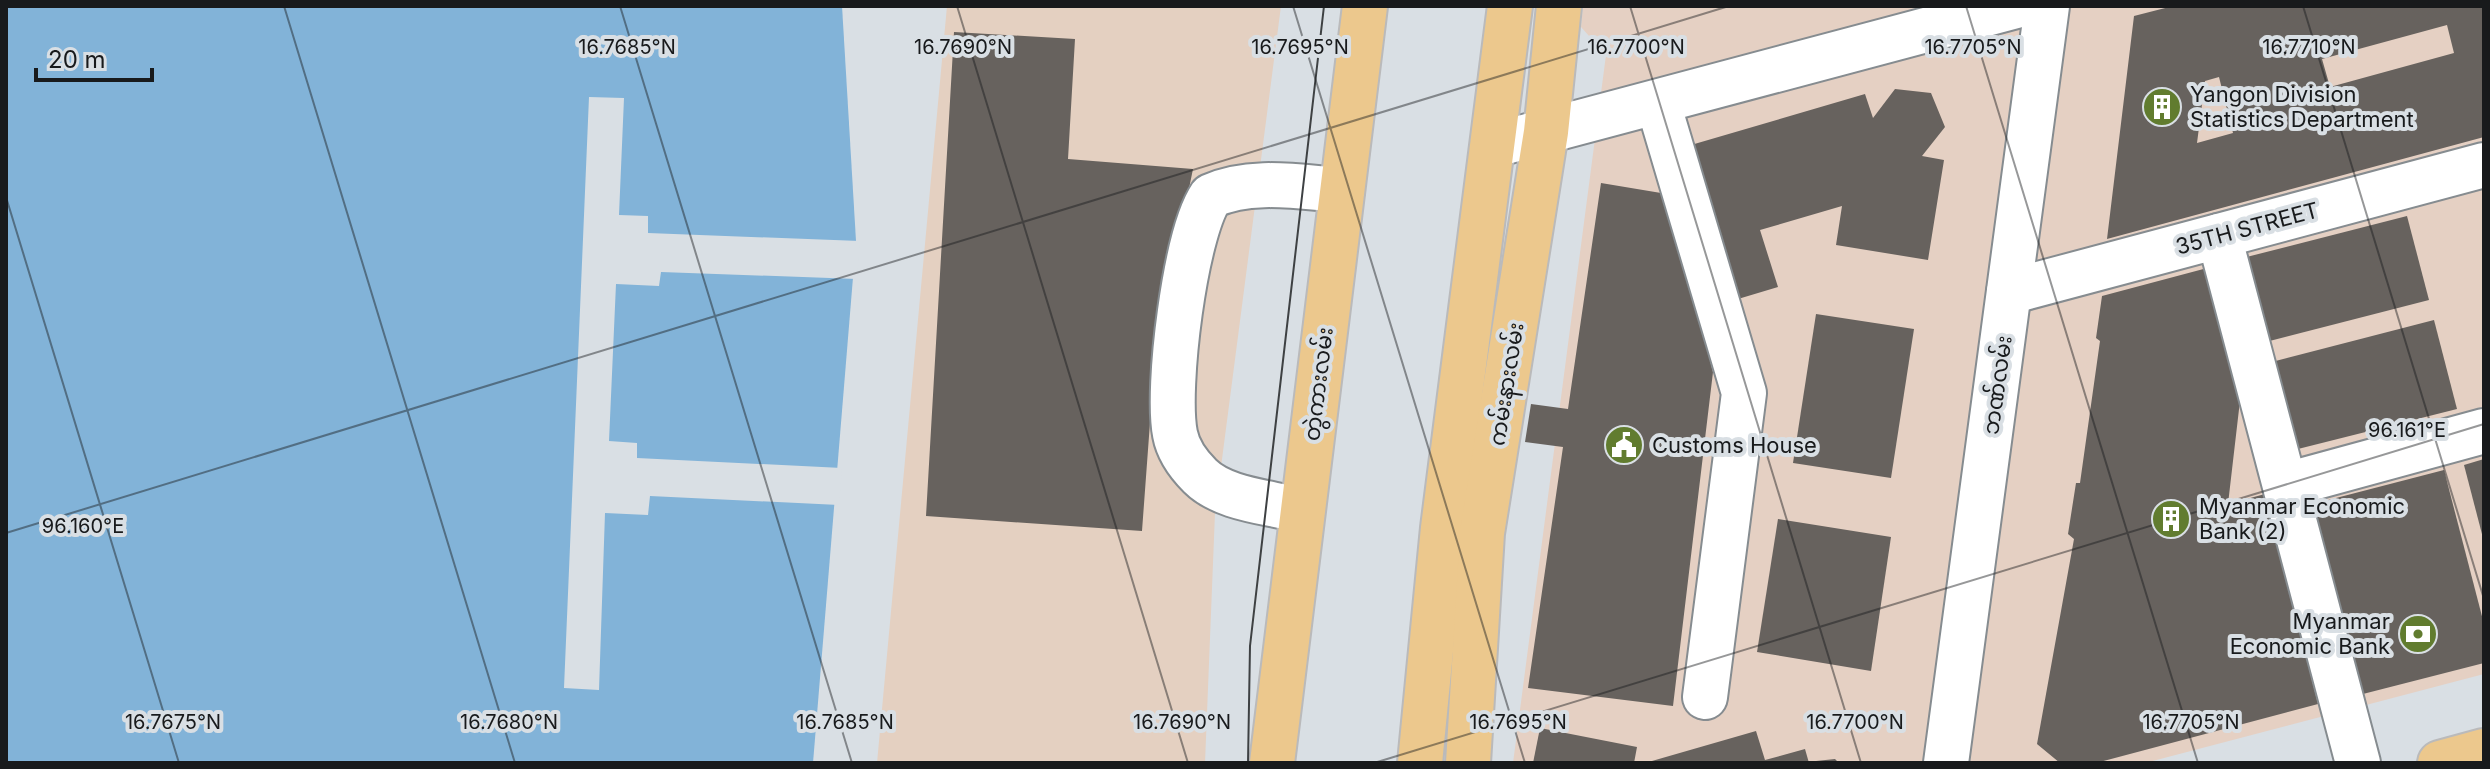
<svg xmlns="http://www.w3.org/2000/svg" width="2490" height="769" font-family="Inter,'Noto Sans Myanmar',sans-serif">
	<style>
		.commercial { fill: #e5d0c3 }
		.industrial { fill: #e4d0c1 }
		.water { fill: #82b3d8 }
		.pier { fill: #d9dfe4 }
		.building { fill: #67625e; fill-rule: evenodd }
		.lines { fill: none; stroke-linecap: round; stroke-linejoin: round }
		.minor-casing { stroke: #868c90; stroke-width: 48 }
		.major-casing { stroke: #bababb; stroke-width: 48 }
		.minor { stroke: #fff; stroke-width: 44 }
		.major { stroke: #ecc88d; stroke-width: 44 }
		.tram { stroke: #3e4143; stroke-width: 2 }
		.ticks { fill: none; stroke: #181a1c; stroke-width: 2; stroke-opacity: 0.45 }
		.labels { text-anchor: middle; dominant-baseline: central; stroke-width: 8; stroke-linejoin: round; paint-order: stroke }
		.poi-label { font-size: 22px; fill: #181a1c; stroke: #d9dfe4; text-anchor: start }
		.street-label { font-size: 22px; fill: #181a1c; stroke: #d9dfe4 }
		.ticks-label { font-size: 20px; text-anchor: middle; fill: #181a1c; stroke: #d9dfe4; stroke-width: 8; stroke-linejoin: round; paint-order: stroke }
	</style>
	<rect width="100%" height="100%" fill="#d9dfe4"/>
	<polygon class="commercial" points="1583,6 2484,6 2484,674 2145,763 1513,763 1606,55 1581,27"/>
	<polygon class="industrial" points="947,6 1281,6 1215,513 1205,763 877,763"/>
	<polygon class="water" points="6,6 842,6 856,241 813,763 6,763"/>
	<polygon class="pier" points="589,97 624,98 619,215 648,216 648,233 860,241 857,279 661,272 659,286 616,284 609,441 637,443 637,458 842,468 839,505 650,496 648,515 605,513 599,690 564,688"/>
	<g class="building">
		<path d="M2173,6h311v131l-377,102 27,-223zM2447,25l7,28 -124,34 -8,-28zM2219,77l14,56 -36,10 8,-62z"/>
		<polygon points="954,32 1075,39 1068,159 1193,169 1169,286 1151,409 1142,531 926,516"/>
		<polygon points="1895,89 1931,93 1945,127 1922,156 1944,160 1928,260 1836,245 1842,206 1760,230 1778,287 1738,299 1691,145 1865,94 1873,118"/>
		<polygon points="1601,183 1667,194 1713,372 1673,706 1528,688 1563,447 1525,442 1531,404 1568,409"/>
		<polygon points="2407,216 2429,300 2254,345 2231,261"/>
		<polygon points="2211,267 2241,392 2228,504 2265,494 2318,704 2096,763 2060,763 2037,744 2074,539 2068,534 2076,483 2080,483 2100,341 2096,338 2102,296"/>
		<polygon points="1816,314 1914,329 1891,478 1793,463"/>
		<polygon points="2434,320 2457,409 2282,453 2260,365"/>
		<polygon points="2484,459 2484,538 2483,538 2464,465"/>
		<polygon points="2444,470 2484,624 2484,663 2359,695 2309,505"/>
		<polygon points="1778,519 1891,537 1871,671 1757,652"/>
		<polygon points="1540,728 1637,747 1634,763 1533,763"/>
		<polygon points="1756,731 1765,760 1805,749 1809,763 1645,763"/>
		<polygon points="1835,759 1839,763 1816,763 1816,761"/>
	</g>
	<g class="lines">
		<defs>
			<g id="minor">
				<polyline points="1658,103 1744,393 1705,697"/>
				<polyline points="1494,145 2016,6"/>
				<polyline points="2219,236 2358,763"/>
				<polyline points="2009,292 2484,165"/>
				<polyline points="2286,485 2484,431"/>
				<path d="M1302,511c-31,-9 -78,-11 -102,-35 -11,-11 -22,-26 -25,-42 -9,-46 10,-200 36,-238 40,-18 88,-9 131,-6"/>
				<polyline points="1946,763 2047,6"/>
			</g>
			<g id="major">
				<polyline points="1272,763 1365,6"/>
				<polyline points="1420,763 1443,528 1510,6"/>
				<polyline points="1468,763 1482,533 1546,132 1559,6"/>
				<polyline points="2440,763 2484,751"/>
			</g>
		</defs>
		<use href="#minor" class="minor-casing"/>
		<use href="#major" class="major-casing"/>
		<use href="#minor" class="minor"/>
		<use href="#major" class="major"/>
		<polyline class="tram" points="1248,763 1250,646 1324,6"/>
	</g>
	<path class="ticks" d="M284,6l231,757M620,6l232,757M957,6l231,757M1293,6l232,757M1630,6l231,757M1966,6l232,757M2303,6l181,593M6,197l173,566M6,533l1723,-527M1374,763l1110,-339"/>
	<defs>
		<symbol id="building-disc" viewBox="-11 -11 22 22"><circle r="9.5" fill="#617c2f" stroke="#d9dfe4"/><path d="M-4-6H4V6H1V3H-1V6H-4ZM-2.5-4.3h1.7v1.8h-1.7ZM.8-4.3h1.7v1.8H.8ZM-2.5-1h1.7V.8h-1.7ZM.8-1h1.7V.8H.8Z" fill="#fff"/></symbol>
		<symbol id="civic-disc" viewBox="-11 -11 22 22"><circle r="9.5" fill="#617c2f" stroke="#d9dfe4"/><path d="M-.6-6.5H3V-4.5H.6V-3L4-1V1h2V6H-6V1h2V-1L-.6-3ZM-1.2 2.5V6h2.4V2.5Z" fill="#fff"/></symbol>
		<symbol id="bank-disc" viewBox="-11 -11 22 22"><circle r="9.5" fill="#617c2f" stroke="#d9dfe4"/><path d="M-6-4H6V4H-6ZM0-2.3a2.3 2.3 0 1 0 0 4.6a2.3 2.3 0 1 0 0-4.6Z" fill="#fff"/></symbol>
	</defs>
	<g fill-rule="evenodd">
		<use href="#building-disc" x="2140" y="85" width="44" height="44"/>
		<use href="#civic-disc" x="1602" y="423" width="44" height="44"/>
		<use href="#building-disc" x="2149" y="497" width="44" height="44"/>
		<use href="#bank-disc" x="2396" y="612" width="44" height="44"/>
	</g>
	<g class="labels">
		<g class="poi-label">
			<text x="2190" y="94">Yangon Division<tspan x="2190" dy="25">Statistics Department</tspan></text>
			<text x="1652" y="445">Customs House</text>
			<text x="2199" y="506">Myanmar Economic<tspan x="2199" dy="25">Bank (2)</tspan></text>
			<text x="2390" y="621" text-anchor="end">Myanmar<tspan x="2390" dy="25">Economic Bank</tspan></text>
		</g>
		<g class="street-label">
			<text transform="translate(2247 228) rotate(-15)">35TH STREET</text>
			<text transform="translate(1318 384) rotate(-83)">တွဲကားလမ်း</text>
			<text transform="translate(1506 384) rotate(-81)">ကမ်းနားလမ်း</text>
			<text transform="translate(1997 385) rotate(-82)">ဘဏ်လမ်း</text>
		</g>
	</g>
	<g class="ticks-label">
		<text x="627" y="54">16.7685°N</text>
		<text x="963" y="54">16.7690°N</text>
		<text x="1300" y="54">16.7695°N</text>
		<text x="1636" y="54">16.7700°N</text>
		<text x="1973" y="54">16.7705°N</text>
		<text x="2309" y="54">16.7710°N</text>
		<text x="2407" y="437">96.161°E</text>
		<text x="83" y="533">96.160°E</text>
		<text x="173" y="729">16.7675°N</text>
		<text x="509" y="729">16.7680°N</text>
		<text x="845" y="729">16.7685°N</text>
		<text x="1182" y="729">16.7690°N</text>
		<text x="1518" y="729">16.7695°N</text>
		<text x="1855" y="729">16.7700°N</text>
		<text x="2191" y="729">16.7705°N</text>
	</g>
	<rect width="2490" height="769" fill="none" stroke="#181a1c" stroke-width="16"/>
	<path d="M36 68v12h116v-12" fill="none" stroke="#181a1c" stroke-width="4"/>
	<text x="48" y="68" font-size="24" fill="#181a1c" stroke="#d9dfe4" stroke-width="6" paint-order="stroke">20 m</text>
</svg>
